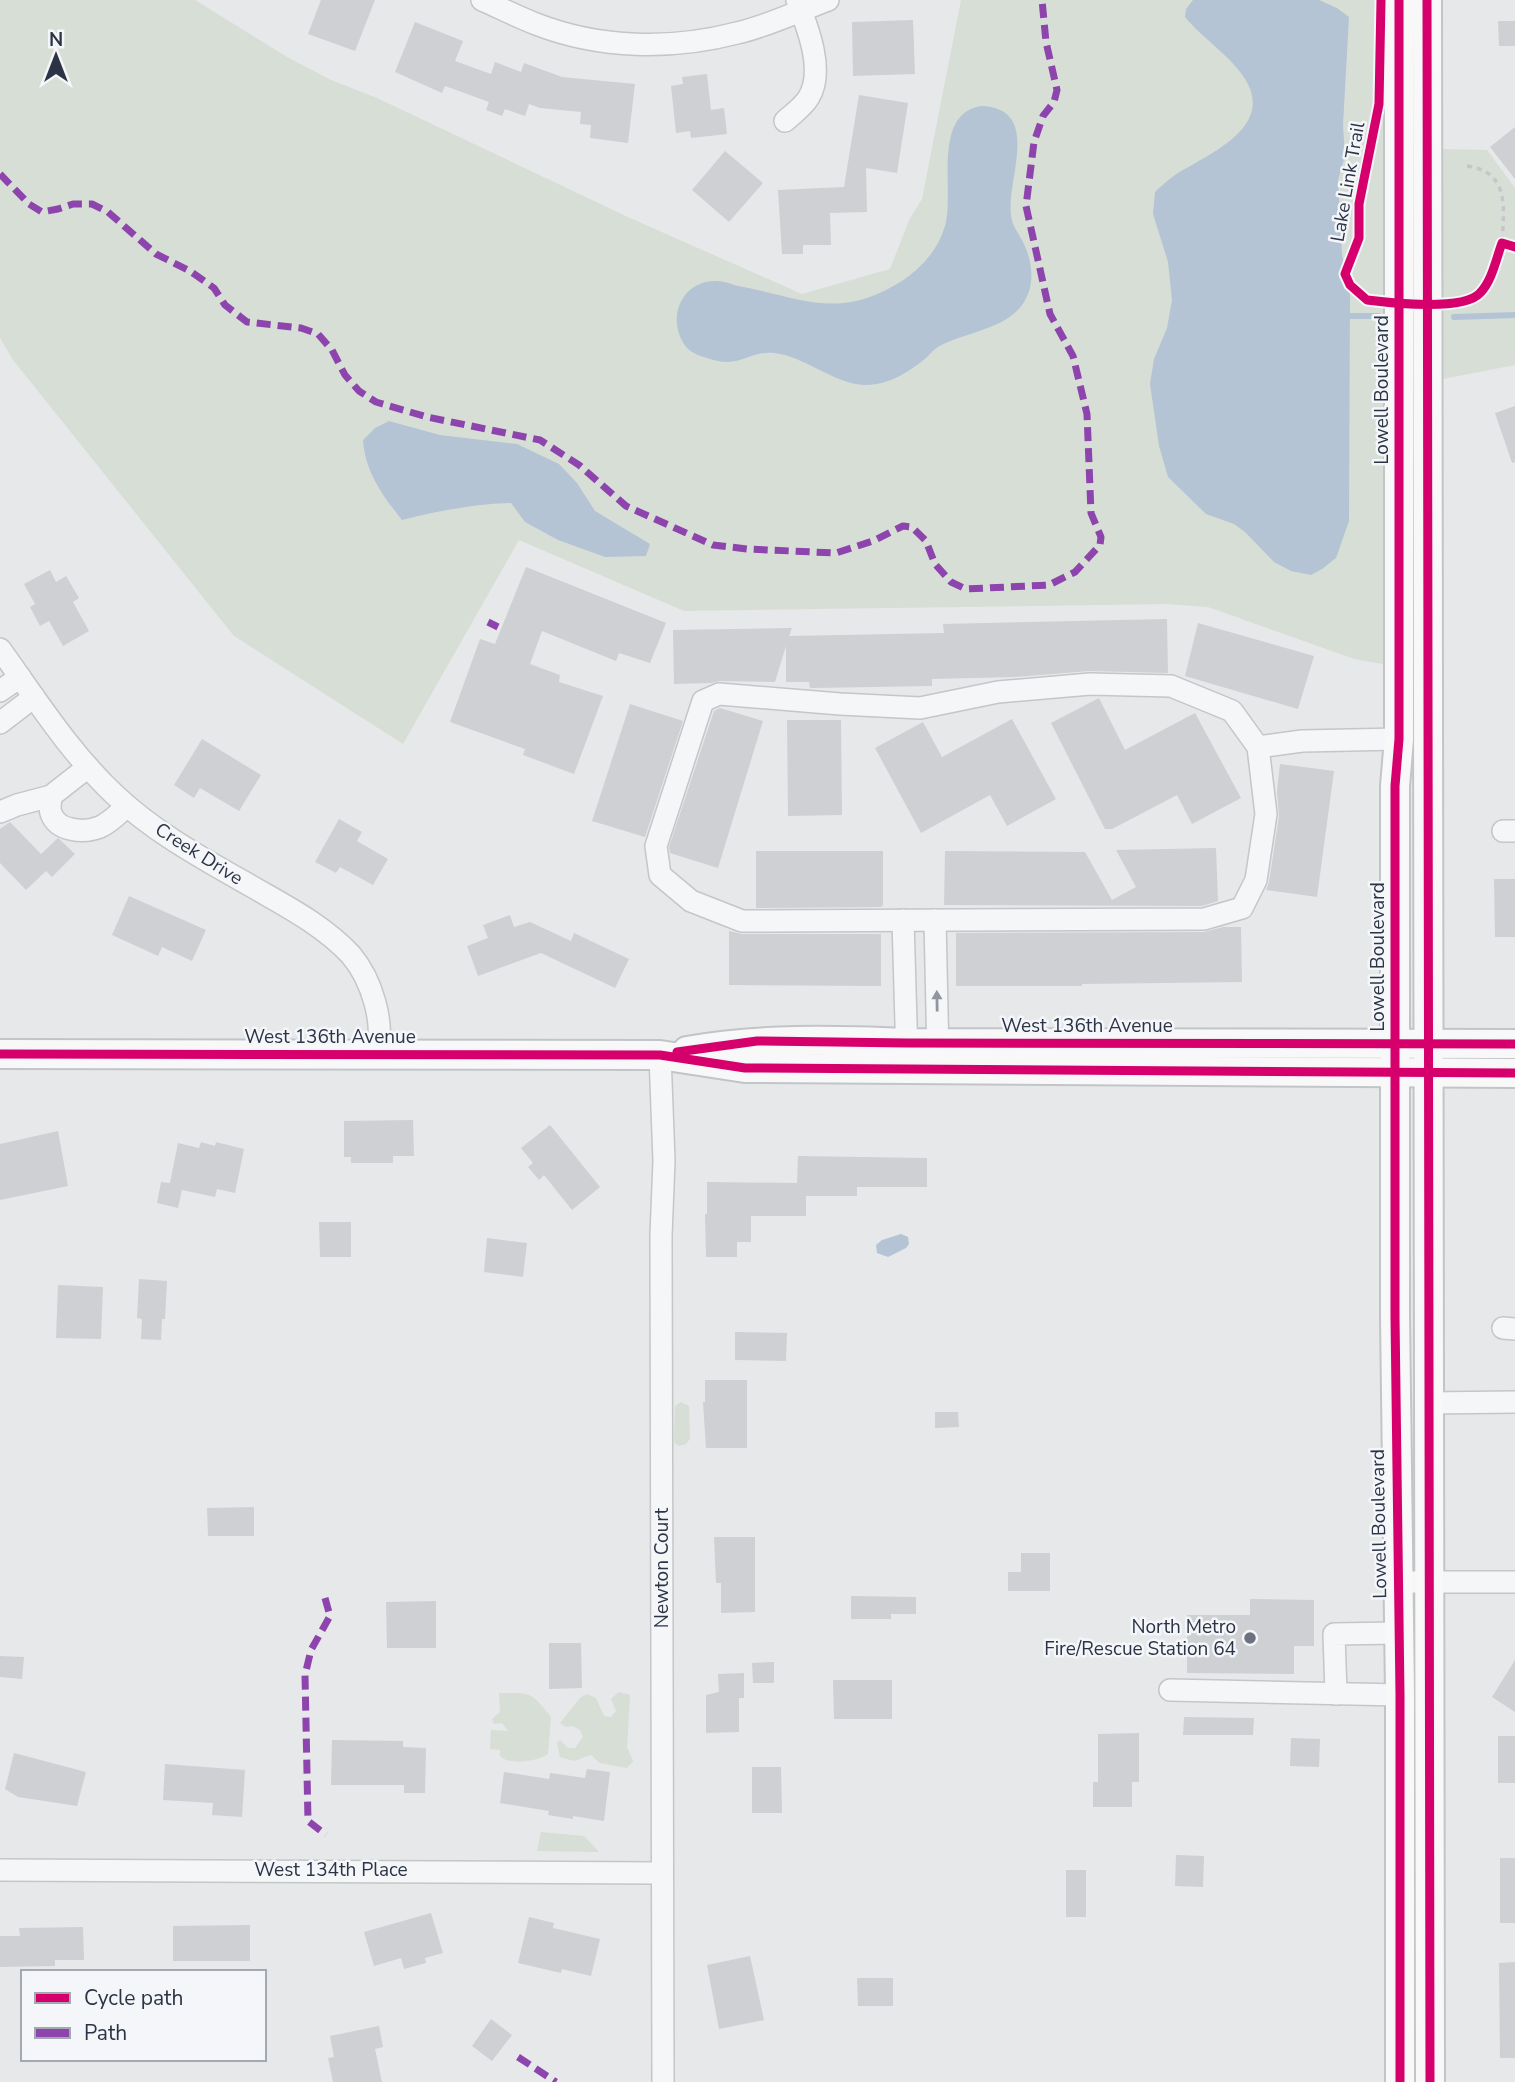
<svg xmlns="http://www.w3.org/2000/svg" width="1515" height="2082" font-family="'Nunito Sans',sans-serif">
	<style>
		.green { fill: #d6ded6 }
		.water { fill: #b4c4d5 }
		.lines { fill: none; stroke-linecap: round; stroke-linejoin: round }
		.stream { stroke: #b4c4d5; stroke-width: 6 }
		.building { fill: #ced0d3 }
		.minor-casing { stroke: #c4c6c8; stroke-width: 24 }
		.major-casing { stroke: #c2c5c8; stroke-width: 32 }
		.path { stroke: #c5c6ca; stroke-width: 3.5; stroke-dasharray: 5 5; stroke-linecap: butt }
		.minor { stroke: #f5f6f7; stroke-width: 21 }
		.major { stroke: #f8f8f8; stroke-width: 28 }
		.quiet { stroke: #8e44ad; stroke-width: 7; stroke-dasharray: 14 7; stroke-linecap: butt }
		.cycleway-casing { stroke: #f4f6f9; stroke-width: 13 }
		.cycleway { stroke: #d6006c; stroke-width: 9 }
		.oneway { fill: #90959e }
		.poi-dot { fill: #6c737f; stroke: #f4f6f9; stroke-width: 2.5 }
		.labels { text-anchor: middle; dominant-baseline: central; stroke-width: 5; stroke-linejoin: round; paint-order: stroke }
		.street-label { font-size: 19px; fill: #2b3445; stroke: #f4f6f9 }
		.poi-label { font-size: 19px; fill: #2b3445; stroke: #f4f6f9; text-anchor: end }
	</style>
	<rect width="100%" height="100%" fill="#e6e8ea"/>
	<g class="green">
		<polygon points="0,0 195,0 287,57 331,80 377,98 630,218 802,294 890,269 910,218 922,199 961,0 1388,0 1389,665 1354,659 1208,607 1166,604 684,611 519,540 403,744 234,636 13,360 0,338"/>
		<polygon points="1443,149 1487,150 1515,188 1515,365 1438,380 1440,159"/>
		<polygon points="681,1402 689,1406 690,1439 686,1444 679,1446 674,1442 675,1406"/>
		<polygon points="619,1692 630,1695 627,1747 633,1761 627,1768 600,1763 591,1755 574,1761 560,1757 557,1743 560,1740 568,1748 575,1748 583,1737 580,1730 573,1726 566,1727 560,1723 580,1698 587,1694 596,1698 604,1716 611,1717 616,1711 611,1699"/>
		<path d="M499,1693c33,0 31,-2 52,24l-3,37c-10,7 -39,12 -48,2v-6l-10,-1 1,-19 17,1 -6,-8 -8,1 -2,-5 8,-7z"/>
		<polygon points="541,1832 584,1836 599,1852 537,1851"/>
	</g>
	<g class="water">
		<path d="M1193,0h126l18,8 12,9 -6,108 2,31 -7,24 4,75 8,38 -1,228 -13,37 -14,11 -11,6 -20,-4 -17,-9 -29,-30 -11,-8 -28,-10 -38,-37 -9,-31 -9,-62 4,-25 13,-31 5,-28 -4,-38 -15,-48 2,-22c6,-6 13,-12 20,-17 31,-20 101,-47 70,-96 -13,-22 -43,-41 -60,-62l1,-8z"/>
		<path d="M981,106c62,2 25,74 30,109 1,10 6,16 11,25 10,19 14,43 2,62 -17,28 -60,30 -86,45 -5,3 -8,7 -12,11 -16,13 -37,27 -59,27 -31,0 -57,-25 -87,-31 -30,-7 -38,17 -73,4 -7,-2 -15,-5 -20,-10 -22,-27 -7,-68 30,-67 7,0 14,3 21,5 44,7 84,27 129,12 34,-12 67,-35 78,-72 10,-34 -14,-112 36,-120z"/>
		<path d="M389,421l51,14 77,9 42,20 18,19 18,28 55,33 -4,12 -41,1 -47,-17 -33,-18 -14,-19c-38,1 -73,8 -109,17 -19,-24 -37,-48 -39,-80l12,-12z"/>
		<polygon points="901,1234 908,1237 909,1244 906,1248 888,1257 877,1253 876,1245 882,1240"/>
	</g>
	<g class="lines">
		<g class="stream">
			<polyline points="1350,316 1378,316"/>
			<polyline points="1454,317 1515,315"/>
		</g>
	</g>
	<g class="building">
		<polygon points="321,0 375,0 355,51 308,34"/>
		<polygon points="913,20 915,74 853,76 852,22"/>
		<polygon points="1498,21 1515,21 1515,46 1499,46"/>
		<polygon points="415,22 463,41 455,61 491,74 495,62 521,72 524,63 562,77 635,84 628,143 590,138 591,125 580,124 581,112 540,108 529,104 525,116 505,109 502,116 486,110 489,102 445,86 442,93 395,72"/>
		<polygon points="707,74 711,110 724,108 727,134 691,138 690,131 676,133 671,86 683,84 682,77"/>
		<polygon points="859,95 908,103 897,173 866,168 867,212 830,213 831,245 803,245 803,254 782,254 778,190 844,187"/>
		<polygon points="1515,127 1515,179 1490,147"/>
		<polygon points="725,151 763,183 729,222 692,190"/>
		<polygon points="1515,406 1515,462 1512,463 1495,413"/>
		<polygon points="526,567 666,623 650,663 619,653 616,661 542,631 530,664 560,675 559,682 603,696 574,774 523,755 525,749 450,722 480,639 495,644"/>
		<polygon points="50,570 56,582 66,576 79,598 73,602 89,631 63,646 49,621 40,626 30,607 35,604 24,584"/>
		<polygon points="1167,619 1168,673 1089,671 1015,677 932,679 932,686 812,688 810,688 809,682 786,682 786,646 775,682 720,681 711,683 674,684 673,630 792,628 789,636 944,633 943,624"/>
		<polygon points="1198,623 1314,656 1298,709 1185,676"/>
		<polygon points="1099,698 1125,750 1195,713 1241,798 1192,824 1177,795 1112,829 1105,829 1051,723"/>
		<polygon points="630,704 683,721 645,837 592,821"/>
		<polygon points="720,708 763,721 718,868 670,853 669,847 714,711"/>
		<polygon points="1012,719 1056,799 1007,826 990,795 921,833 875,748 923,722 942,757"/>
		<polygon points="787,720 841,720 842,815 788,816"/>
		<polygon points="202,739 261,775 239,811 200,788 194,798 174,785"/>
		<polygon points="1280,764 1334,771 1317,897 1266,890 1269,882 1279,816 1277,791"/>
		<polygon points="339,819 362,832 357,841 388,859 373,885 340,867 336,873 315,862"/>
		<polygon points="10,822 41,854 58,838 75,854 52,877 46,871 26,890 0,863 0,829"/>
		<polygon points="1216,848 1218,901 1202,906 944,905 945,851 1085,852 1112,900 1136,887 1116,850"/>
		<polygon points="756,851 883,851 883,905 881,907 756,908"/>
		<polygon points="1494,879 1515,879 1515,937 1495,937"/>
		<polygon points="129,896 206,930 192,961 162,947 158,956 112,935"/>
		<polygon points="510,915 514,927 530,922 571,941 574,933 629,959 615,988 541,953 478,976 467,946 488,938 483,925"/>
		<polygon points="1223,927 1241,927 1242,982 1082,984 1082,986 956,986 956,933 1204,932"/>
		<polygon points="729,931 742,934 881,934 881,986 729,985"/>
		<polygon points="413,1120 414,1156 393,1156 393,1163 351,1163 351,1157 344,1157 344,1121"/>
		<polygon points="550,1125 600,1187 572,1210 544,1175 539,1180 528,1167 533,1163 521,1148"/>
		<polygon points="58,1131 68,1186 0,1200 0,1144"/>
		<polygon points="201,1142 215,1146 216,1142 244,1149 235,1193 217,1189 215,1197 182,1190 178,1208 157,1203 161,1182 170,1183 178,1143 199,1148"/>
		<polygon points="798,1156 927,1158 927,1187 857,1187 857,1196 806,1196 806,1216 751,1216 751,1242 737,1242 737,1257 706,1257 705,1214 707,1214 707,1182 797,1183"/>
		<polygon points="319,1222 351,1222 351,1257 320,1257"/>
		<polygon points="487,1238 527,1243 523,1277 484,1272"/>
		<polygon points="139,1279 167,1281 165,1319 162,1319 161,1340 141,1339 142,1319 137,1318"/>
		<polygon points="58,1285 103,1287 101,1339 56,1338"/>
		<polygon points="735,1332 787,1333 786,1361 735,1360"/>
		<polygon points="705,1380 747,1380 747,1448 706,1448 703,1402 705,1402"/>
		<polygon points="935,1412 958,1412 959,1427 935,1428"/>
		<polygon points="254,1507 254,1536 208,1536 207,1508"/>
		<polygon points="714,1537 755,1537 755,1612 721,1613 721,1583 716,1583"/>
		<polygon points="1021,1553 1050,1553 1050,1591 1008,1591 1008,1572 1021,1572"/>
		<polygon points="851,1596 916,1597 916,1614 891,1614 891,1619 851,1619"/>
		<polygon points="1250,1599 1314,1600 1314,1646 1294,1646 1294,1674 1187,1673 1187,1615 1250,1615"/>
		<polygon points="436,1601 436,1648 387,1648 386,1602"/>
		<polygon points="549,1643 581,1643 582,1688 549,1689"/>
		<polygon points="0,1656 24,1657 22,1679 0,1677"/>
		<polygon points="1515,1660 1515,1712 1492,1697"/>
		<polygon points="774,1662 774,1683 753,1683 752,1663"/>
		<polygon points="744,1673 744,1698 739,1698 739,1732 706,1733 706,1695 719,1692 718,1674"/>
		<polygon points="833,1680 892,1680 892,1719 834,1719"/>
		<polygon points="1184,1717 1254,1718 1253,1735 1183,1735"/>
		<polygon points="1139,1733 1139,1782 1132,1782 1132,1807 1093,1807 1093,1782 1098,1782 1098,1734"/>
		<rect x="1498" y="1736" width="17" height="47"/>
		<polygon points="1291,1738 1320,1739 1319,1767 1290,1766"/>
		<polygon points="332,1740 403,1741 403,1747 426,1748 425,1793 404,1793 404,1785 331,1785"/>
		<polygon points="14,1753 86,1772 77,1806 18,1797 5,1789"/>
		<polygon points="165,1764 245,1770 242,1817 212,1815 213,1803 163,1800"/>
		<polygon points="752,1767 781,1767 782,1813 752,1813"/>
		<polygon points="587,1769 610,1772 604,1821 573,1816 573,1819 548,1815 549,1811 500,1803 504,1772 549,1779 550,1773 585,1778"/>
		<polygon points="1176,1855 1204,1856 1203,1887 1175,1886"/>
		<rect x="1500" y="1858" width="15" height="65"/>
		<rect x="1066" y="1870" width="20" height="47"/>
		<polygon points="431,1913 443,1953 425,1958 426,1963 404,1969 401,1958 374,1966 364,1932"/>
		<polygon points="529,1917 554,1923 553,1928 600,1939 591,1976 562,1969 561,1973 518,1963"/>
		<polygon points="250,1925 250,1961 173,1961 173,1926"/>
		<polygon points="83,1927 84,1960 55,1960 55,1966 0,1967 0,1936 20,1936 19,1928"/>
		<polygon points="750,1956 764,2020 719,2029 707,1965"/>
		<polygon points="1515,1962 1515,2058 1500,2058 1499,1963"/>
		<polygon points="857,1978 893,1978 893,2006 858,2006"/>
		<polygon points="491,2019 512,2035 492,2061 472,2046"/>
		<polygon points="379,2026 383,2047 375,2049 382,2082 333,2082 328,2058 334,2057 330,2036"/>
	</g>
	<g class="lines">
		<defs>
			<g id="minor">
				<path d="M482,0c18,8 36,17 54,24 64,25 136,26 201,9 31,-7 62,-22 91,-33"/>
				<path d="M785,121c8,-7 19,-15 24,-24 16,-27 -2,-71 -12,-97"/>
				<path d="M0,649c36,50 69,103 115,146 43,41 98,69 150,99 30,17 62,35 86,61 21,25 34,68 26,100"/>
				<polygon points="1090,684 1171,686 1232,711 1258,747 1266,814 1256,880 1242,908 1204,919 742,921 691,901 660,875 656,846 703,701 719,694 840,704 920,708 998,692"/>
				<polyline points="0,691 20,677"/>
				<polyline points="0,723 34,697"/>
				<polyline points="1258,747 1302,741 1399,739"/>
				<path d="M51,796c0,5 -2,12 0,17 6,19 34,20 49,14 11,-5 19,-14 27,-21"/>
				<polyline points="0,812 17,805 51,796 88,767"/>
				<polyline points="1503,831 1515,831"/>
				<polyline points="903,920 907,1058"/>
				<polyline points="935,920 938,1056"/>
				<polyline points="660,1055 664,1161 661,1235 663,2082"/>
				<polyline points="1503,1328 1515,1329"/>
				<polyline points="1428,1403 1515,1402"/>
				<polyline points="1397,1582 1515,1582"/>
				<polyline points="1170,1690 1400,1695"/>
				<polyline points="1336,1694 1334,1634 1398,1633"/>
				<polyline points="0,1870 662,1873"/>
			</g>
			<g id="major">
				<polyline points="1399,0 1399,739 1395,786 1395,1317 1400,1695 1400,2082"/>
				<polyline points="1427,0 1430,2082"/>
				<path d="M687,1051c73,-13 147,-11 220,-8l608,1"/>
				<polyline points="0,1054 660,1055 745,1068 1515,1073"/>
			</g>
		</defs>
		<use href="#minor" class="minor-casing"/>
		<use href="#major" class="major-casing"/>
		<path class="path" d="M1467,166c43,6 37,42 35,77"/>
		<use href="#minor" class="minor"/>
		<use href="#major" class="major"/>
		<g class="quiet">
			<polyline points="0,174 29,204 42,212 58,209 73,204 92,204 108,212 156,254 190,271 214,288 225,305 247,322 301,328 318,334 332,350 345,375 359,391 376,402 427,417 540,440 579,465 626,506 713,545 747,549 836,553 873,541 903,526 912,527 926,541 935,564 951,582 966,589 1049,585 1075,572 1100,545 1101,537 1091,513 1087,414 1073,356 1050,314 1026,206 1034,142 1043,116 1054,102 1057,90 1046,42 1042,0"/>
			<polyline points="488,622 498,627"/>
			<polyline points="325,1598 330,1616 311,1650 305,1675 308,1821 326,1835"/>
			<polyline points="518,2057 556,2082"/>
		</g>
		<defs>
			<g id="cycleway">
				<path d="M1381,0l-2,104 -20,100v34l-14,36 5,11 17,15c24,3 97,11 113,-7 12,-12 16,-34 22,-50l13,4"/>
				<polyline points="1399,0 1399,739 1395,786 1395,1317 1400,1695 1400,2082"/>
				<polyline points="1427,0 1430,2082"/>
				<polyline points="677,1052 757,1041 907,1043 1515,1044"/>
				<polyline points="0,1054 660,1055 745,1068 1515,1073"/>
			</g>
		</defs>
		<use href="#cycleway" class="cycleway-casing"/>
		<use href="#cycleway" class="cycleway"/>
	</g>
	<defs><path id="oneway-solid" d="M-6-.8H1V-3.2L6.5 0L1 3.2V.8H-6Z" transform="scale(1.75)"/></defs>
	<use class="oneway" href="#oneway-solid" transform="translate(937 1001) rotate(-91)"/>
	<circle class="poi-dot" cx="1250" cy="1638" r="7"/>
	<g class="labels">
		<g class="street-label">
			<text transform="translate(1348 182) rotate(-80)">Lake Link Trail</text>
			<text transform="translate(1382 390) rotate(-90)">Lowell Boulevard</text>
			<text transform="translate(199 854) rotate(32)">Creek Drive</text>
			<text transform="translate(1378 957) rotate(-90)">Lowell Boulevard</text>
			<text x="1087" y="1026">West 136th Avenue</text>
			<text x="330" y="1037">West 136th Avenue</text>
			<text transform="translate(1379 1524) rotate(-91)">Lowell Boulevard</text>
			<text transform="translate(662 1568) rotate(-90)">Newton Court</text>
			<text x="331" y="1870">West 134th Place</text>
		</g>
		<g class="poi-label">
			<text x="1236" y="1627">North Metro<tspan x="1236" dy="22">Fire/Rescue Station 64</tspan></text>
		</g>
	</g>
	<rect x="21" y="1970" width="245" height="91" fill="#f4f6f9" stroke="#a4a8b1" stroke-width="2"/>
	<rect x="35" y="1993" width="35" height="10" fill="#d6006c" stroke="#a4a8b1" stroke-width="2"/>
	<text x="84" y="2005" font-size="21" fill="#2b3445">Cycle path</text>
	<rect x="35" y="2028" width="35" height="10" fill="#8e44ad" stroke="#a4a8b1" stroke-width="2"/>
	<text x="84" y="2040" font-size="21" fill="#2b3445">Path</text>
	<g transform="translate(56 56)" stroke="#f4f6f9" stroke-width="5" paint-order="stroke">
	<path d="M0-5L12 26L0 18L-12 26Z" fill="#2b3445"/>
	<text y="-10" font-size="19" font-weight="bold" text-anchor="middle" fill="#2b3445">N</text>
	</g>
</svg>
